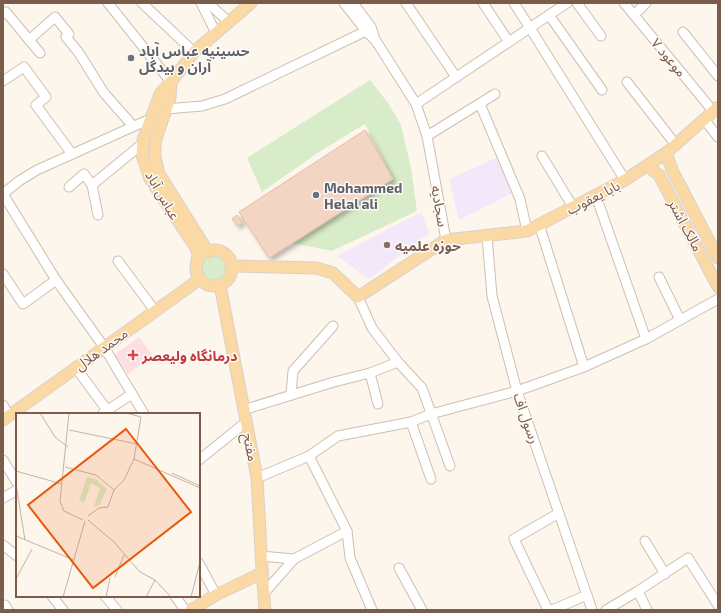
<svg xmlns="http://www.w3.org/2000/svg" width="721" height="613" font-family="'Exo 2','Noto Sans Arabic',sans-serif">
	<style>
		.education { fill: #f3e8fa }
		.medical { fill: #fbdfe3 }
		.green { fill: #d8ecc9 }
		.building { fill: #f3d5c3; stroke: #e6bba3; filter: url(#shadow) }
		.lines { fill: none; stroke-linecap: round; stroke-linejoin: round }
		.minor-casing { stroke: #d1beb0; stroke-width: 11 }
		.major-casing { stroke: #dad1cd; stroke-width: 13 }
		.minor { stroke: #fff; stroke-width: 9 }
		.major { stroke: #fbd9a5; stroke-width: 11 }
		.worship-dot { fill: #6b7280; stroke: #fffaf3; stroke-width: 1.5 }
		.education-dot { fill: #8d6e63; stroke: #fffaf3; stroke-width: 1.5 }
		.health-dot { fill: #e0444e; stroke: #fffaf3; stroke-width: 1.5 }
		.labels { text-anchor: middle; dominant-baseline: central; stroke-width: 3; stroke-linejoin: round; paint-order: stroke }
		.worship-label { font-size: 14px; font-weight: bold; fill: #5b616d; stroke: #fffaf3; text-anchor: start }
		.street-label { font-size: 14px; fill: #7a5c4d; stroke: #fffaf3 }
		.education-label { font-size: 14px; font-weight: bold; fill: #785e54; stroke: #fffaf3; text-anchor: start }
		.health-label { font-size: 14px; font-weight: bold; fill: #be3a42; stroke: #fffaf3; text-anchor: start }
		.inset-road { fill: none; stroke: #c5b3a7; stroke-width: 1 }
		.view { fill: #e8590c; fill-opacity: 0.15; stroke: #e8590c; stroke-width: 2 }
		.inset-edge { fill: none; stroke: #7a5c4d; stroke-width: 2 }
	</style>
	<defs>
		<filter id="shadow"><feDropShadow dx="3" dy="3" stdDeviation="2" flood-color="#0004"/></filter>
	</defs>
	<rect width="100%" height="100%" fill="#fdf6ec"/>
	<g class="education">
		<polygon points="496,158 513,193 459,220 449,179"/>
		<polygon points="421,212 429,233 369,279 337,256"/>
	</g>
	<polygon class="medical" points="139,337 153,356 128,374 114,355"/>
	<g class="green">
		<polygon points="370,80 388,103 401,125 411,168 417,211 332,251 292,243 393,179 365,124 319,152 262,192 247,158"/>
		<circle cx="214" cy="269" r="15"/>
	</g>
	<g class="building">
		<polygon points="365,130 393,179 269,258 239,212"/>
		<polygon points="237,215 242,223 238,226 232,219"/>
	</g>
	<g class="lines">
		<defs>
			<g id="minor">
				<polyline points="108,3 171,82"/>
				<polyline points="142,3 194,52"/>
				<polyline points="201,3 216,33"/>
				<polyline points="208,3 229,22"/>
				<polyline points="344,3 366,31 376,41 416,104 427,136 446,240"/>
				<polyline points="353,3 371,27 374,36"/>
				<polyline points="406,3 456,77"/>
				<polyline points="483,3 509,42"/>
				<polyline points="514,3 530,28 625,180"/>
				<polyline points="577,3 601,36"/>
				<polyline points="624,3 713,111"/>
				<polyline points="3,14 6,12 40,53"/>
				<polyline points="549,15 602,90"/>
				<polyline points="634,15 646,3"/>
				<polyline points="683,32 718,76"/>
				<polyline points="29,40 55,17 69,34 66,37 79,53 104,93 133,126"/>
				<polyline points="3,81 24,67 46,97 36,105 72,154"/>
				<polyline points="627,82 676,145"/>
				<polyline points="416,104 567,3"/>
				<polyline points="480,104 520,199 527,231"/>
				<polyline points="166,109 202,106 225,99 366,31"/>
				<polyline points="704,119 718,137"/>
				<polyline points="427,136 495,94"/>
				<polyline points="542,156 573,207"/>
				<polyline points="92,185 142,144"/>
				<polyline points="69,187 84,174 92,185 98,215"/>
				<polyline points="3,194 56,280 104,347 144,414"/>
				<polyline points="3,194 19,181 37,170 150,119"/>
				<polyline points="596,196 646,339"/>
				<polyline points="539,224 584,367"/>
				<polyline points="487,236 492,296 517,391 592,610"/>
				<polyline points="118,261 155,311"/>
				<polyline points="3,274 23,304 56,280"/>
				<polyline points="659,277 680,320"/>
				<polyline points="358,297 372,328 398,362 422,388 450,466"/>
				<polyline points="76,368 107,410 107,414"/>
				<polyline points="370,373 378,404"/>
				<polyline points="291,395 293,371 333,326"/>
				<polyline points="3,405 9,416"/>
				<polyline points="243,410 334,382 370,373 398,362"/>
				<polyline points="103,413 132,394"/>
				<polyline points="411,422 431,479"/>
				<polyline points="309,456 347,531 350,558 372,610"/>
				<polyline points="3,460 17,483"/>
				<polyline points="199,460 246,422"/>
				<polyline points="257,478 309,456 338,436 411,422 431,414 517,391 584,367 646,339 718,299"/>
				<polyline points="3,498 17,490"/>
				<polyline points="645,541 665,574"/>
				<polyline points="3,545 17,556"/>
				<polyline points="261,556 294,559 347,531"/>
				<polyline points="199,563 216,595"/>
				<polyline points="399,568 422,610"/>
				<polyline points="638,591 647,610"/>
				<polyline points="264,593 294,559"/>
				<polyline points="52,596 63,610"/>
				<polyline points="105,596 117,610"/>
				<polyline points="175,596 185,610"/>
				<polyline points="3,607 5,605 8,610"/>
				<polyline points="548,610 514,539 559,513"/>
				<polyline points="552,610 587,595"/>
				<polyline points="606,610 638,591 688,558 718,605"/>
			</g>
			<g id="major">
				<polyline points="171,82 170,98 155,142 155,157 159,174 208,252"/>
				<polyline points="666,153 672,170 718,258"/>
				<polyline points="648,166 659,175 718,287"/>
				<circle cx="214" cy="268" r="18"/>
				<polyline points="197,263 198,254 196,248 150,179 142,155 143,140 160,94 171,82 194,52 251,3"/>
				<polyline points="231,266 316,268 333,273 358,297 446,240 527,231 625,180 666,153 718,107"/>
				<polyline points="220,285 257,478 262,569 265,610"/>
				<polyline points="3,420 200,279"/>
				<polyline points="191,610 216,595 262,573"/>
			</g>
		</defs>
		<use href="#minor" class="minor-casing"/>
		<use href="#major" class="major-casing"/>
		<use href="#minor" class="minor"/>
		<use href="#major" class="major"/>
	</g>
	<g class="worship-dot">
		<circle cx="131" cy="58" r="4"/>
		<circle cx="316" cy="195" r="4"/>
	</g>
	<circle class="education-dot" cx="387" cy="245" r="4"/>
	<path class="health-dot" d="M131 349h4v4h4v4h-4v4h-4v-4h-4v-4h4z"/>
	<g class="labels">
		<g class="worship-label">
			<text x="139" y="50">حسینیه عباس آباد<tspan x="139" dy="16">آران و بیدگل</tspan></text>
			<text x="324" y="187">Mohammed<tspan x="324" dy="16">Helal ali</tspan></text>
		</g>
		<g class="street-label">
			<text transform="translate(669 57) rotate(50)">موعود ۷</text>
			<text transform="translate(163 195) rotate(60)">عباس آباد</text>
			<text transform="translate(593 197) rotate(-27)">بابا یعقوب</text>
			<text transform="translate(440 206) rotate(80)">سجادیه</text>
			<text transform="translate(686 225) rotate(62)">مالک اشتر</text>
			<text transform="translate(101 349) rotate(-36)">محمد هلال</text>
			<text transform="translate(527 418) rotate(71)">رسول اف</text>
			<text transform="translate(251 447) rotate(78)">مفتح</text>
		</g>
		<g class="education-label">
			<text x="395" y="245">حوزه علمیه</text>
		</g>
		<g class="health-label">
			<text x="142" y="355">درمانگاه ولیعصر</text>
		</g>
	</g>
	<g transform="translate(16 413)">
		<rect width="184" height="184" fill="#fdf6ec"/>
		<path d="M71,64l9,2 11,10 -7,15 -6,3 6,-19 -9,-5 -7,20 -5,-3z" fill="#d8ecc9"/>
		<path class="inset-road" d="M24,0l15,24 13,10M53,0l-9,88 4,10 19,9M53,17l68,14M118,46l66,29M49,54l31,8 18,15M0,58l46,13M156,60l28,13M0,71l9,56M72,103l11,-8 9,-1 6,-17 10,-10 10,-21 7,-42 -15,-4M72,107l26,22 26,30 15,8 16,17M0,123l58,24M99,164l9,-22M0,166l16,-30M47,184l22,-76M90,184l4,-19M130,184l9,-17M175,184l9,-35"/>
		<path class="view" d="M110,16l65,83 -98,76 -65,-83z"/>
		<rect width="184" height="184" class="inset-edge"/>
	</g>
	<rect width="721" height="613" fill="none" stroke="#7a5c4d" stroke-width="8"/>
</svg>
